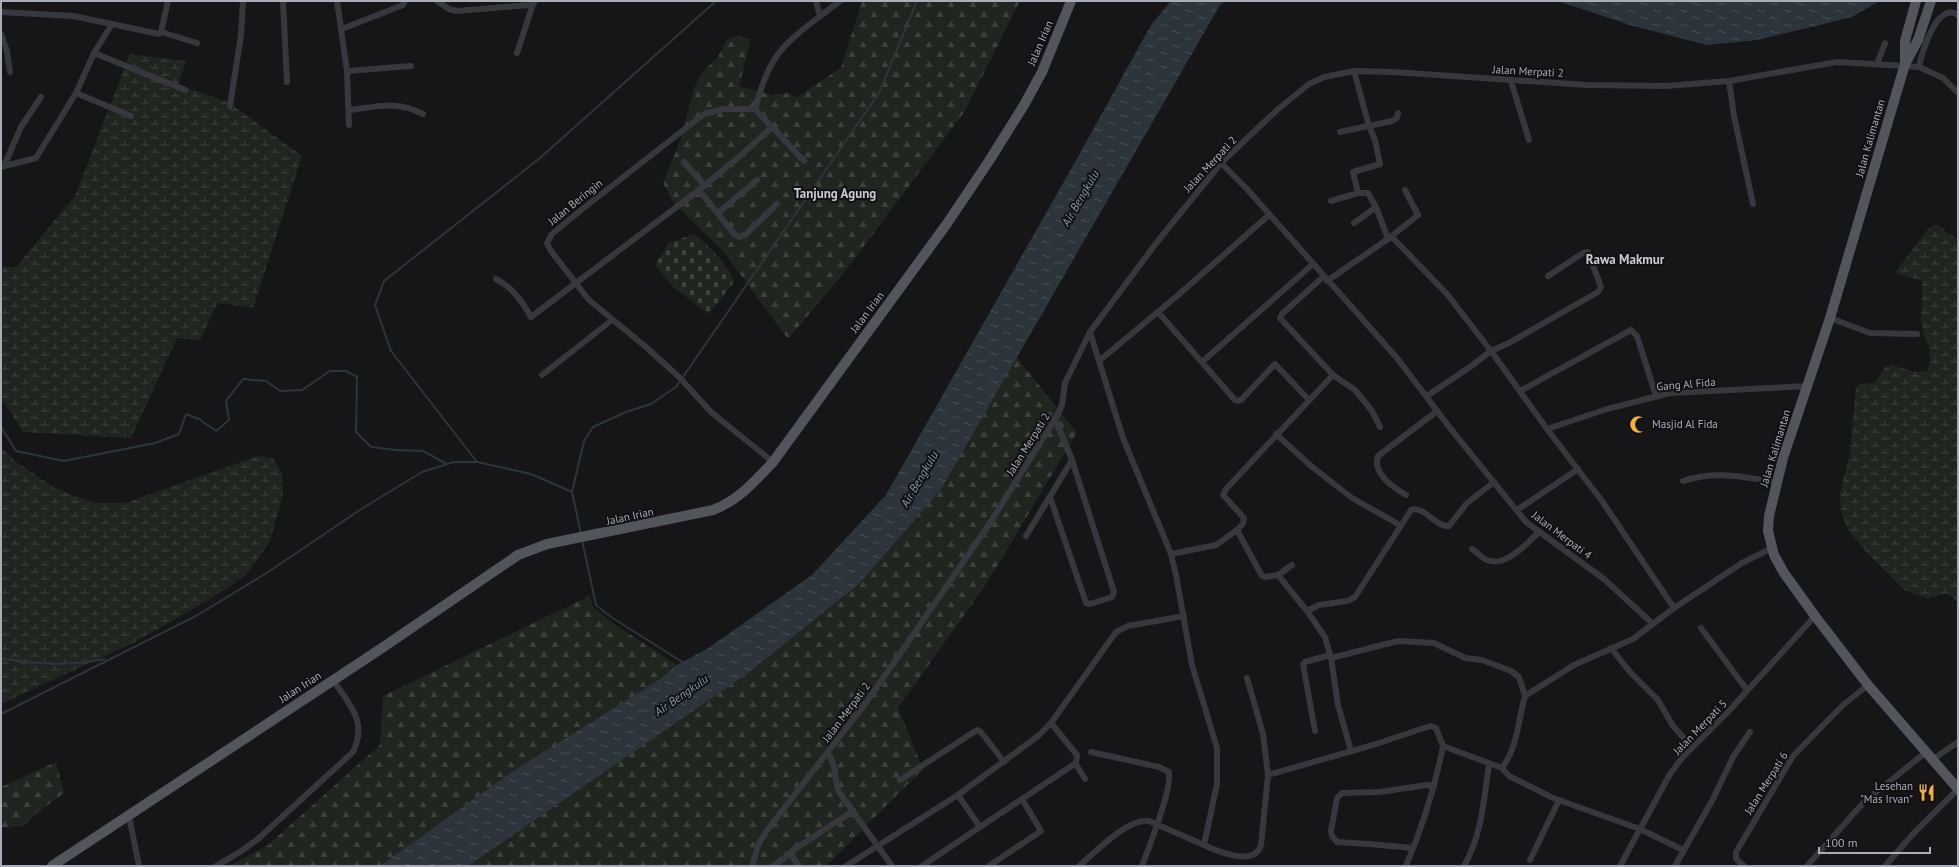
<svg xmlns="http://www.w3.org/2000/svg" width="1959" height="867" font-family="'PT Sans',sans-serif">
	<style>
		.forest { fill: url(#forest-firs) }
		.wetland { fill: url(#wetland-marsh) }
		.cemetery { fill: url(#cemetery-stones) }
		.water { fill: url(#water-ripples) }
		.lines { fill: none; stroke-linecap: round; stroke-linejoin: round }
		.stream { stroke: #2c353c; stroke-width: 2 }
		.street { stroke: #37383d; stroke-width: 6 }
		.primary { stroke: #53555c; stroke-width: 10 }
		.labels { text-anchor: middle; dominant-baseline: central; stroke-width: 4; stroke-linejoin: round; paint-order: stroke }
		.street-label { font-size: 11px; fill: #a8adb8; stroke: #111113 }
		.poi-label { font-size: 11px; fill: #a8adb8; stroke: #111113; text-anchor: start }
		.water-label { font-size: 12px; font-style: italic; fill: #7f9bb3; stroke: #111113 }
		.quarter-label { font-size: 13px; font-weight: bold; fill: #c9ccd4; stroke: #111113 }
	</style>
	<defs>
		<pattern id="forest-firs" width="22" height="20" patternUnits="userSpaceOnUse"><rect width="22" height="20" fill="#1e261f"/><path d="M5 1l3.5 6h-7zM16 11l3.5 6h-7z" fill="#3c433d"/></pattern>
		<pattern id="wetland-marsh" width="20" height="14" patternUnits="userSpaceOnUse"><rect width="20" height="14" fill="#1e261f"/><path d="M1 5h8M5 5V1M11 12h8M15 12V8" fill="none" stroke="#3c433d"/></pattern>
		<pattern id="cemetery-stones" width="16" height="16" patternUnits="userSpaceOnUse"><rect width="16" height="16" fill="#1e261f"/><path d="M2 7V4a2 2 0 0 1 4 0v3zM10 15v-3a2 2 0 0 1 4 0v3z" fill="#3c433d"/></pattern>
		<pattern id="water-ripples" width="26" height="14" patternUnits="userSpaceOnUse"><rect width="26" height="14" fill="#2c353c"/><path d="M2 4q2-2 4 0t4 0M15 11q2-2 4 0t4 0" fill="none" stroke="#485056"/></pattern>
	</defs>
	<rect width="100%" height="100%" fill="#161618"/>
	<g class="forest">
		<polygon points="862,1 1020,1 965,111 843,274 788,339 724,252 673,202 663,183 681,139 694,88 703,71 718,57 727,40 737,36 751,39 739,86 772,95 788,93 797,97 841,68"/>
		<polygon points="1011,350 1077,433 987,583 898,708 923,769 826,866 228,866 267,846 380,745 383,696 589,596 593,607 610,621 689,673 735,674"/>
		<polygon points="56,762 64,793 41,810 23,826 1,828 1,787"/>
	</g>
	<g class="wetland">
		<polygon points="130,54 186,61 178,85 228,102 302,156 253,308 218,303 200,340 177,338 131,438 23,432 1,398 1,267 16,267 75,196"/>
		<polygon points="1936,224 1958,240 1958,602 1946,593 1928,599 1904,590 1869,555 1848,530 1841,511 1840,493 1850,453 1856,388 1860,384 1875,383 1885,367 1892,365 1914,372 1928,371 1930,359 1929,345 1924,335 1921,321 1922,283 1920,280 1898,274 1896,271 1928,229"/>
		<polygon points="1,447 15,461 55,488 94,503 125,503 258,456 273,458 282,473 283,495 270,541 247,574 212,598 135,642 1,704"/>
	</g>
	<path class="cemetery" d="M694,234c16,14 32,27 40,48l-25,32 -35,-26 -19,-23 14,-22z"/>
	<g class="water">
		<polygon points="1171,1 1225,1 1220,5 941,489 860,583 748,673 468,866 380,866 509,774 662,678 675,666 707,649 812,575 886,495 1079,155 1151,25"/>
		<polygon points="1558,1 1879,1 1852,17 1757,40 1707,45 1630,25"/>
	</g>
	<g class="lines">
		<g class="stream">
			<polyline points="1,427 16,451 64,461 155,443 179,434 186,414 199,419 216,431 229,420 226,401 243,379 266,381 280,391 302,390 330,371 346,371 357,377 356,432 371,447 396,450 423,451 447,464"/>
			<polyline points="572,492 531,474 477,462 391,351 375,305 384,281 540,158 716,1"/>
			<polyline points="581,534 572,492 584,441 593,427 626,412 651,404 676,387 879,93 917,1"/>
			<polyline points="582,540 596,605 611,617 684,663"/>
			<path d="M1,658c35,7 69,8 104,1"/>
			<polyline points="1,714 196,616 265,574 363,508 422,472 454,462 477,462"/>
		</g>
		<g class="street">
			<polyline points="283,1 287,82"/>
			<polyline points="337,1 347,71 349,125"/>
			<polyline points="437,1 449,9 457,11 528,5 533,4 535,1"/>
			<polyline points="1,12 73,16 112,24"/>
			<polyline points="820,16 840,1"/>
			<polyline points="342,29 403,5 405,1"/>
			<polyline points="161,32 197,43"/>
			<polyline points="1,34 7,51 10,72"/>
			<polyline points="94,53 185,90"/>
			<polyline points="517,53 533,4"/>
			<polyline points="1877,64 1885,43"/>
			<path d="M1919,67c2,-12 18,-67 39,-52"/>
			<polyline points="347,71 411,66"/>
			<polyline points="1354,71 1369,126 1375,140 1380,164 1353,172 1358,193 1368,193 1376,207"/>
			<polyline points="1511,81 1529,140"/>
			<polyline points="1729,81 1734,116 1753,204"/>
			<polyline points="76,93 131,116"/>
			<polyline points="230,106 241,35 243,1"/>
			<polyline points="755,109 804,161"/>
			<path d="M349,110c28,-3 48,-10 74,4"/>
			<polyline points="1340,132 1392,121 1397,118 1398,113"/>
			<polyline points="684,162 705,186"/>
			<polyline points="1221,163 1247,189 1397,358 1450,428 1526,522 1604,579 1652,623"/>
			<polyline points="4,166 21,127 41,97"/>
			<polyline points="1,167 36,158 76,93 94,53 112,24 159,34 161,32 168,1"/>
			<polyline points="699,190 735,235 740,237 745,235 777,204"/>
			<polyline points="1331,201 1358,193"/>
			<polyline points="718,213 757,180"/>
			<polyline points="1354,223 1376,207 1388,239"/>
			<polyline points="1391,236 1447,294 1491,351 1547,429 1602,501 1674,608"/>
			<polyline points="1324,276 1282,314 1280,318 1333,375 1355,390 1372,411 1380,427"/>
			<path d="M496,279c16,8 26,22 35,38l168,-127 40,-33 33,-30"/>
			<polyline points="1327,281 1388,239 1418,215 1405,190"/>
			<polyline points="1158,312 1235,400 1238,401 1242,399 1275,364 1309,400"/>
			<polyline points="1830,318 1870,333 1917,334"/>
			<polyline points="1090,332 1099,361"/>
			<polyline points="1202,362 1313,264"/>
			<polyline points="542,375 612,320"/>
			<polyline points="1333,375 1226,489 1223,495 1244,518 1243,524 1237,530 1262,576 1265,577 1278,575 1307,611 1325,637 1331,658 1338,705 1351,751"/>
			<polyline points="1520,391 1631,330 1637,336 1656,396"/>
			<polyline points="1427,396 1470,367 1491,351 1509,343 1598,292 1601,287 1588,252 1583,253 1548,276"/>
			<polyline points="1547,429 1607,409 1670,393 1807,386"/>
			<polyline points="1276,434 1311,466 1352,498 1400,525"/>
			<path d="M773,462l-62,-50 -32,-35 -33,-30 -57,-47 -38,-49 -4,-8 5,-9 29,-24 123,-96 19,-5h32c15,-53 23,-60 65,-93l-4,-15"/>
			<path d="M1683,481c33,-11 60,-4 94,1"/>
			<path d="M1406,495c-12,-7 -34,-22 -28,-39l59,-45"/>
			<polyline points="1050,497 1086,603 1090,604 1112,597 1114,592 1072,460 1055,419"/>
			<polyline points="1517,510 1578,469"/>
			<polyline points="1026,536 1072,460"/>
			<path d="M1472,549c5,3 10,9 15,11 19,8 40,-17 52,-28"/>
			<polyline points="1171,554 1216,545 1237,530"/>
			<polyline points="1278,575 1292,565"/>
			<path d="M1307,611l12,-6 28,-4 8,-4 56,-87c13,-5 25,18 38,16l18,-23 27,-21"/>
			<polyline points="1701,628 1747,690"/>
			<polyline points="1611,648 1630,672 1658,700 1673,726 1692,747"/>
			<polyline points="1331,658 1398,641 1434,643 1465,658 1482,660 1511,671 1519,677 1525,696"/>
			<polyline points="1247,678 1263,734 1268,775"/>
			<polyline points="1315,731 1303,664 1305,662 1330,655"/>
			<path d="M1091,752l68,15 10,5c3,17 -20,76 -27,94"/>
			<path d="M828,753c10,16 5,23 11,39l53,74"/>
			<polyline points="1932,760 1958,742"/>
			<polyline points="1075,763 1085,779"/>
			<polyline points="1502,768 1509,776 1553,798 1640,829 1683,850"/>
			<polyline points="900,780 977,730 981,732 1004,762"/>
			<polyline points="129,816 139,866"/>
			<polyline points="980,827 1076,763 1077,755 1051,723"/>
			<path d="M1204,845c15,7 51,22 57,0l7,-70 105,-30 57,-19 6,2 7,18"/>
			<polyline points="1412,848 1369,844 1337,842 1332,836 1331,831 1337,798 1342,793 1379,792 1427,785 1434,787"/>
			<polyline points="1530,860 1559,800"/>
			<path d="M216,866l24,-14 19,-14 94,-86c15,-31 -4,-48 -20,-72"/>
			<polyline points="752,866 759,843 768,829 865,704 913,635 990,523 1057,416 1062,405 1065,383 1090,332 1157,242 1221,163 1277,110 1309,84 1324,77 1354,71 1393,72 1587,85 1666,86 1729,81 1837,62 1856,63 1919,67 1943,78 1958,93"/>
			<polyline points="773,866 791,853"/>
			<polyline points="799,866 792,856 792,851 853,811"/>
			<polyline points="846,866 958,795 1038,736 1051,723 1116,632 1128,626 1184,616"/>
			<polyline points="922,866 980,827 958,795"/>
			<polyline points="989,866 1041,831 1022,799"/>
			<path d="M1079,866c17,-14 48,-48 70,-45l55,24 13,-61v-36l-25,-83 -16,-90 -5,-21 -48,-116 -24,-77 78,-65 92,-81"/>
			<path d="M1406,866c16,-38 29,-79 37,-120l59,22c16,-21 16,-48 23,-72l49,-31 59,-26 41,-31 68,-45 30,-15"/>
			<path d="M1464,866c18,-31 20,-68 25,-102"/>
			<polyline points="1620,866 1670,774 1682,758 1727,713 1815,616"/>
			<polyline points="1675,866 1713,799 1733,757 1750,732"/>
			<polyline points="1744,866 1736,859 1736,852 1793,756 1843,705 1868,685"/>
			<polyline points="1807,866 1864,802 1925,753"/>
			<polyline points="1885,866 1913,834 1958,789"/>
		</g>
		<g class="primary">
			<polyline points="1931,1 1918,40 1905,64 1830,318 1783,458 1769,516 1768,531 1774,555 1784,573 1815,616 1868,685 1958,789"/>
			<polyline points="1905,64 1905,41 1916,1"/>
			<path d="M52,866l333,-220 133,-91 29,-11 166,-34c26,-10 42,-29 60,-48l173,-237 43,-64 35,-56 18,-33 29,-71"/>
		</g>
	</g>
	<defs>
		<symbol id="mosque-bare" viewBox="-9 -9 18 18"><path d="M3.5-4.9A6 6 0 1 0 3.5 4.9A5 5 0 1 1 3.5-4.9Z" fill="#f2b134" stroke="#111113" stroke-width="2.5" paint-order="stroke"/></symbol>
		<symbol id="restaurant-bare" viewBox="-9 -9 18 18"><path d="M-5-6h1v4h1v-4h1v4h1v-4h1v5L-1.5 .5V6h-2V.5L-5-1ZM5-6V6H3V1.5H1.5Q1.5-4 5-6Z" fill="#f2b134" stroke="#111113" stroke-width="2.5" paint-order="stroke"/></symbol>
	</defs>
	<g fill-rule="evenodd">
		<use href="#mosque-bare" x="1626" y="412" width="25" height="25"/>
		<use href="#restaurant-bare" x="1914" y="780" width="25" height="25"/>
	</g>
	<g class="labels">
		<g class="street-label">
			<text transform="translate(1040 43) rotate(-67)">Jalan Irian</text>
			<text transform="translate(1528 71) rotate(3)">Jalan Merpati 2</text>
			<text transform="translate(1870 138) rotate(-74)">Jalan Kalimantan</text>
			<text transform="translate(1210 164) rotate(-47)">Jalan Merpati 2</text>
			<text transform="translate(575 202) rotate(-39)">Jalan Beringin</text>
			<text transform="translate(867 312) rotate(-53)">Jalan Irian</text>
			<text transform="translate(1686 384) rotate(-5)">Gang Al Fida</text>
			<text transform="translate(1028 444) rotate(-58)">Jalan Merpati 2</text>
			<text transform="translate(1775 448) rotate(-73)">Jalan Kalimantan</text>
			<text transform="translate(630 516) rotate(-12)">Jalan Irian</text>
			<text transform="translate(1562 535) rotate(37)">Jalan Merpati 4</text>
			<text transform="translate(300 687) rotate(-33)">Jalan Irian</text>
			<text transform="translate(846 712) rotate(-53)">Jalan Merpati 2</text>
			<text transform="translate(1700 727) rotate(-46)">Jalan Merpati 5</text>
			<text transform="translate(1766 783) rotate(-58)">Jalan Merpati 6</text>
		</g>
		<g class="poi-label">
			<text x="1652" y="424">Masjid Al Fida</text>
			<text x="1913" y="786" text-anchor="end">Lesehan<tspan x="1913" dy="13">"Mas Irvan"</tspan></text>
		</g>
		<g class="water-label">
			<text transform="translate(1080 198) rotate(-60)">Air Bengkulu</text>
			<text transform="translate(919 479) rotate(-60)">Air Bengkulu</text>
			<text transform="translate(681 695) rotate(-35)">Air Bengkulu</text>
		</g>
		<g class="quarter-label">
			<text x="835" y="193">Tanjung Agung</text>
			<text x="1625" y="259">Rawa Makmur</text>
		</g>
	</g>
	<rect width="1959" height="867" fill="none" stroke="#a8adb8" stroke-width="4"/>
	<path d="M1819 847v6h111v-6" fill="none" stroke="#a8adb8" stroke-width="2"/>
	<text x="1825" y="847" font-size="12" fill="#a8adb8" stroke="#111113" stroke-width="3" paint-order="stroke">100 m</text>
</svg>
